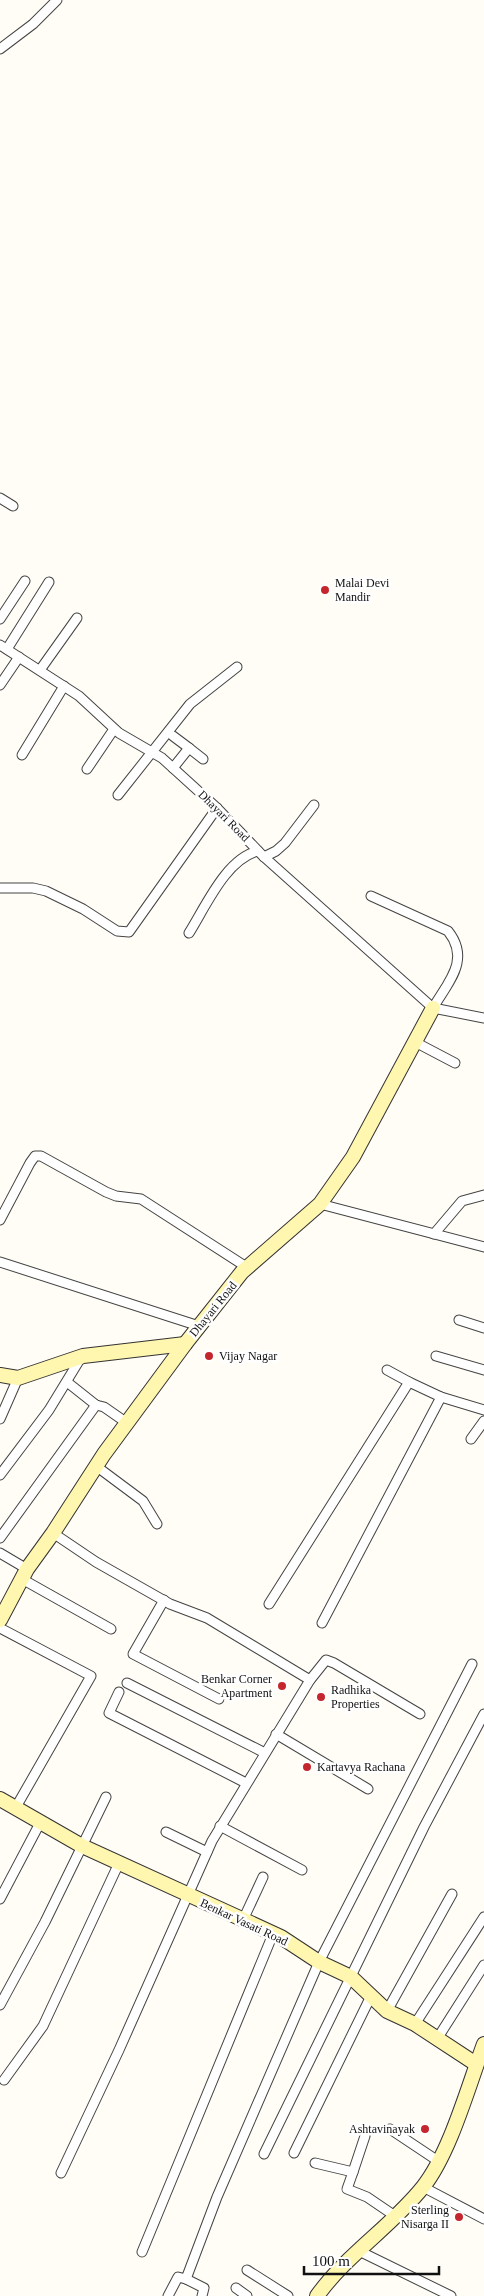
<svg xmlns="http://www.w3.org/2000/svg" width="484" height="2296" font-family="Georgia,serif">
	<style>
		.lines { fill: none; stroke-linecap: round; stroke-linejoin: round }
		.street-casing { stroke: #444; stroke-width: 11 }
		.secondary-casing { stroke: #333; stroke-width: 16 }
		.street { stroke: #fff; stroke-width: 9 }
		.secondary { stroke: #fff6b0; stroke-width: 14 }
		.poi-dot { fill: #c4262e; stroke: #fff; stroke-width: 2 }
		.labels { text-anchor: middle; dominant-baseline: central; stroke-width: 5; stroke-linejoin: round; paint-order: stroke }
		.poi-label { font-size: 12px; fill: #111; stroke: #fff; text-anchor: start }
		.street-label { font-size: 12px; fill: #111; stroke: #fff }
	</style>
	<rect width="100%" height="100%" fill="#fffdf5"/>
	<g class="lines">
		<defs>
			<g id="street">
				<polyline points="0,49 33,24 57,0"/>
				<polyline points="0,498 13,506"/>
				<polyline points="0,619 25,581"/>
				<polyline points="0,645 79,696 119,733 162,758 217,808 263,856 433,1008 484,1018"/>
				<polyline points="7,649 49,582"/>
				<polyline points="40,670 77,618"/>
				<polyline points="0,685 19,657"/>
				<polyline points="173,736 189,748"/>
				<polyline points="22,755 64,686"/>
				<polyline points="173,768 189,748 203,759"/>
				<polyline points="87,769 114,729"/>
				<polyline points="118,795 190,704 237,667"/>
				<polyline points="264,857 276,851 285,843 314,805"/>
				<polyline points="0,888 33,888 46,891 83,909 117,931 129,932 217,808"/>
				<path d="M371,896l77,35c23,29 0,51 -15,77"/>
				<path d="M189,933c17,-27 37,-74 69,-82"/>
				<polyline points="415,1042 455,1063"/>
				<polyline points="320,1204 484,1247"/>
				<polyline points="0,1220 30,1163 35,1156 41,1156 106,1192 116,1196 141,1199 248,1268"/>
				<polyline points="434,1234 462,1201 484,1195"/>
				<polyline points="0,1262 199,1326"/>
				<polyline points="459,1320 484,1328"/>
				<polyline points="436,1356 484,1370"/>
				<polyline points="387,1370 409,1382"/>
				<polyline points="67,1382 96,1405 104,1407 127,1423"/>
				<polyline points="441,1397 484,1410"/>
				<polyline points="0,1419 18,1378"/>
				<polyline points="471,1439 484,1421"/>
				<polyline points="96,1466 143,1501 157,1524"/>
				<polyline points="0,1475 49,1410 82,1356"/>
				<polyline points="53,1533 96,1562 170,1604 207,1618 310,1680"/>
				<polyline points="0,1538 96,1405"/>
				<polyline points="0,1553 27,1569"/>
				<polyline points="22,1579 111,1629"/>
				<polyline points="164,1600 133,1654 219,1699"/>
				<polyline points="269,1604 409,1382 441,1397 322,1623"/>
				<polyline points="0,1628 91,1676 16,1807"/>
				<polyline points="127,1683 265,1753"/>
				<polyline points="119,1692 109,1713 246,1783"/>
				<polyline points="276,1734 368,1789"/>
				<polyline points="220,1826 302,1870"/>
				<polyline points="166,1832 207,1852"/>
				<polyline points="0,1899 40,1823"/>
				<polyline points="243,1920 263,1877"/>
				<polyline points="0,2005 45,1922 106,1797"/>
				<polyline points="387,2011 452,1894"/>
				<polyline points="415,2024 484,1917"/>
				<polyline points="437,2039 484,1965"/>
				<polyline points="4,2080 43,2026 119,1863"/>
				<polyline points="390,2129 438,2161"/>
				<polyline points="294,2153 371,1996"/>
				<polyline points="264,2154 424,1827 484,1714"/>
				<polyline points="315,2163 353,2172 347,2189 367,2197 395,2216"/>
				<polyline points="353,2172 365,2136"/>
				<polyline points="61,2173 119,2050 212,1841 310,1680 326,1660 334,1663 420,1714"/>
				<polyline points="423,2187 484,2219"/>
				<polyline points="357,2250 451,2296"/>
				<polyline points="142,2252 273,1934"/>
				<polyline points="247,2270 288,2296"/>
				<polyline points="186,2279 204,2288 202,2296"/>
				<polyline points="236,2288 247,2296"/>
				<polyline points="168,2296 178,2277 186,2279 217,2197 319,1962 472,1664"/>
			</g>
			<g id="secondary">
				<polyline points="0,1375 18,1378 83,1356 185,1344"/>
				<polyline points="0,1620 27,1569 53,1533 104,1454 185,1344 242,1272 320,1204 353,1157 433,1008"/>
				<polyline points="0,1799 82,1846 281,1937 319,1962 351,1977 387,2011 415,2024 476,2064"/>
				<path d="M317,2296c30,-42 74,-69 106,-109 27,-34 45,-100 61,-143"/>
			</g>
		</defs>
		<use href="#street" class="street-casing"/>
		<use href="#secondary" class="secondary-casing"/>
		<use href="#street" class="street"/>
		<use href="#secondary" class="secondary"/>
	</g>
	<g class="poi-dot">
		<circle cx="325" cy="590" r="5"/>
		<circle cx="209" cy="1356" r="5"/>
		<circle cx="282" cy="1686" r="5"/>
		<circle cx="321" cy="1697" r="5"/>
		<circle cx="307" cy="1767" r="5"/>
		<circle cx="425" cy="2129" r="5"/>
		<circle cx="459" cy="2217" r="5"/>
	</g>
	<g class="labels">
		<g class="poi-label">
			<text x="335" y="583">Malai Devi<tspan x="335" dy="14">Mandir</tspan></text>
			<text x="219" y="1356">Vijay Nagar</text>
			<text x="272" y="1679" text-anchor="end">Benkar Corner<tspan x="272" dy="14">Apartment</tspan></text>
			<text x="331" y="1690">Radhika<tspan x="331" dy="14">Properties</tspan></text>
			<text x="317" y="1767">Kartavya Rachana</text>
			<text x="415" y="2129" text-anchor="end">Ashtavinayak</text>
			<text x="449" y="2210" text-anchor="end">Sterling<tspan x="449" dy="14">Nisarga II</tspan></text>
		</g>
		<g class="street-label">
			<text transform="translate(224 816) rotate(45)">Dhayari Road</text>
			<text transform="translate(213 1309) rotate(-51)">Dhayari Road</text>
			<text transform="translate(244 1922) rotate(25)">Benkar Vasati Road</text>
		</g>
	</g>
	<path d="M304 2266v8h135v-8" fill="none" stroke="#111111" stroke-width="2.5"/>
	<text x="312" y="2266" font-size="15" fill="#111111" stroke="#ffffff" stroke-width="4" paint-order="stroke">100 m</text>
</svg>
